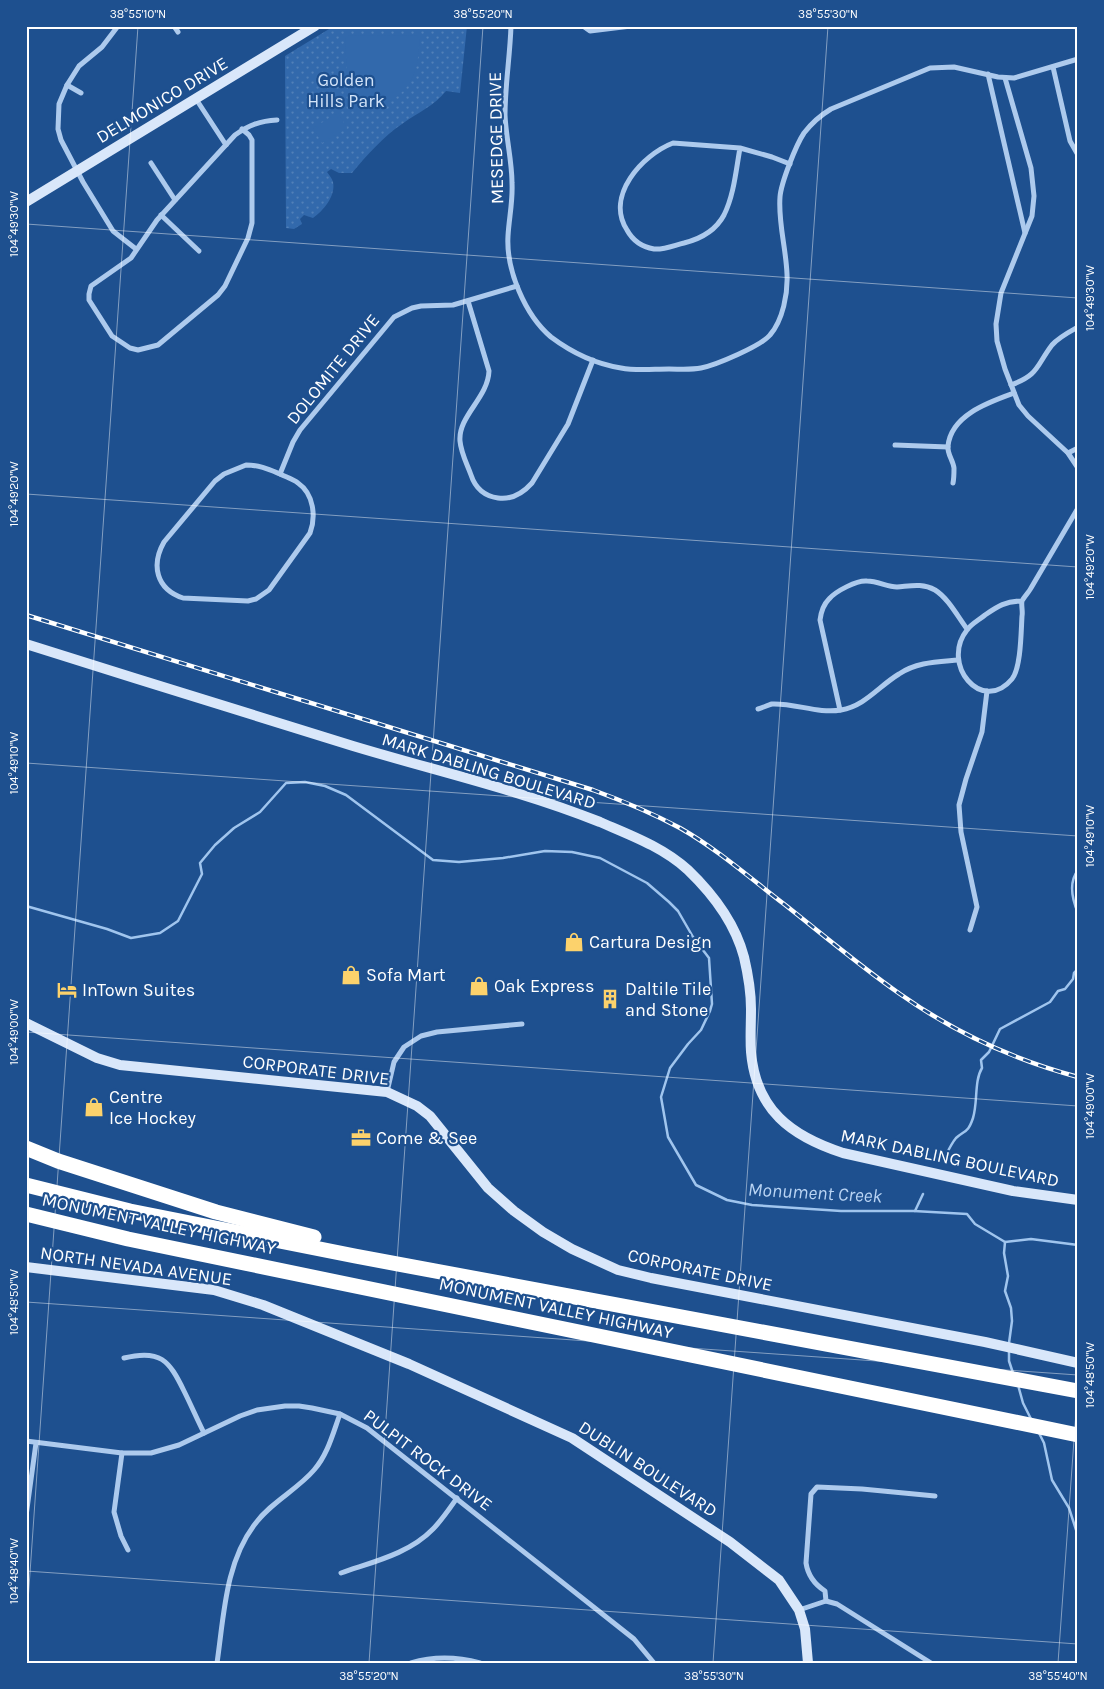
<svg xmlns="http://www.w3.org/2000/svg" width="1104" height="1689" font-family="Karla,sans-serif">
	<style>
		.grass { fill: url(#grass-dots) }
		.garden { fill: #3269ac }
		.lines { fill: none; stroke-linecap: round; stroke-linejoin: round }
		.stream { stroke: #a0c5ee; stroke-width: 2.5 }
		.street { stroke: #adcaed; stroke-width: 5 }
		.secondary { stroke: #d9e7fa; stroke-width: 10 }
		.highway { stroke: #fff; stroke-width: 15 }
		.rail-casing { stroke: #fff; stroke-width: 4.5 }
		.rail { stroke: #1e508f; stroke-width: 2.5; stroke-dasharray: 8; stroke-linecap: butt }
		.ticks { fill: none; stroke: #fff; stroke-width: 1; stroke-opacity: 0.45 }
		.labels { text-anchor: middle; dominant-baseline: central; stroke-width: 4.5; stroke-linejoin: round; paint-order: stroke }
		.park-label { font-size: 18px; fill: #d3e4f9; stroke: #1e508f }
		.street-label { font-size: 18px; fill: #fff; stroke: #1e508f }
		.poi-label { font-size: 18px; fill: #fff; stroke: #1e508f; text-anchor: start }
		.water-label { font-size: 19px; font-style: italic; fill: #b9d4f4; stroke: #1e508f }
		.neatline { fill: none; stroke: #fff; stroke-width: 2 }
		.ticks-label { font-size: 12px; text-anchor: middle; fill: #fff }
	</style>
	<defs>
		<pattern id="grass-dots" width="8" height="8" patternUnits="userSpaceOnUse" patternTransform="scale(1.25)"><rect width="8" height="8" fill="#3269ac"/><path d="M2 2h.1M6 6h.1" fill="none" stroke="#5180b8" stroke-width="1.8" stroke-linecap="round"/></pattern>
	</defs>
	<rect width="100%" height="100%" fill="#1e508f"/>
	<path class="grass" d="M334,26h133l-7,67 -14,-2c-12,15 -29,22 -44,33 -19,13 -35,31 -50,49h-13l-8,-4 -4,3c2,3 5,6 6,10 3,14 -10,29 -20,36l-9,-3 -4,4 2,5 -8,5 -8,-1 -1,-172z"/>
	<g class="garden">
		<path d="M348,35l71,1c2,50 -21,72 -70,74l-4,-73z"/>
		<polygon points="338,113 347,128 322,143 313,128"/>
	</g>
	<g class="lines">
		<g class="stream">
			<path d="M1078,870c-10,13 -6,29 0,43"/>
			<polyline points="26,906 107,929 131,938 160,933 178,921 202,874 200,863 215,845 234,828 260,812 286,783 305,782 325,786 346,795 433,860 459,862 503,858 545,851 572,852 600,858 647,883 669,902 678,911 693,937 709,958 712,1004 710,1011 701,1030 688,1044 670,1068 661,1097 668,1137 696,1185 727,1200 752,1205 841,1211 914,1211 967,1214 975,1224 1005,1242 1031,1239 1078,1245"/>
			<path d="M944,1159c3,-6 7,-15 12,-21 9,-8 12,-5 17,-20 5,-16 1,-37 9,-50l-1,-8 8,-8 11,-23 50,-27 8,-11 7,-2 8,-10 1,-6 4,-4"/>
			<polyline points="915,1211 923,1194"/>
			<polyline points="1005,1242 1004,1253 1008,1276 1005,1291 1011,1308 1012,1321 1009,1343"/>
			<polyline points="1009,1351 1009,1361 1013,1373"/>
			<polyline points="1018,1385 1023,1403 1031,1419"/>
			<polyline points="1039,1433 1044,1443 1052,1480 1069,1508 1078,1536"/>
		</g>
		<g class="street">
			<polyline points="118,26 102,47 79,66 67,85 59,104 58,129 61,140 83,182 113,231 136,249"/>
			<polyline points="174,26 178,32"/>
			<path d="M511,26c-1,30 -6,60 -6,89 1,23 7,46 7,68 1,18 -3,35 -4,53 -2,34 17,79 43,101 20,15 45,27 70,31 15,3 32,1 48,1 11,0 22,1 32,-1 15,-3 60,-22 69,-33 13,-15 18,-42 17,-61 -1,-26 -9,-52 -7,-77 1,-14 16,-52 24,-64 7,-9 17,-18 27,-24l99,-41 24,-1 44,10 16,1 64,-19"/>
			<polyline points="583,26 590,31 631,26"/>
			<polyline points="1053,67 1070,141 1078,155"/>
			<polyline points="988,74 1025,233"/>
			<polyline points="1005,78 1031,168 1034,196 1032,216 1001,293 996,324 997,341 1005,369 1019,405 1028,416 1068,453 1078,468"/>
			<polyline points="67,85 81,93"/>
			<polyline points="196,99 226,145"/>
			<path d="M242,129l7,6 3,5v83l-4,15 -23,48 -7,9 -60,50 -20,5 -8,-2 -18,-12 -23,-36v-6l2,-8 40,-28 26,-38 78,-85c14,-10 25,-14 42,-15"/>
			<path d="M740,148c-4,22 -6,47 -16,67 -8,15 -24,24 -40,28 -9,2 -20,7 -30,6 -12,-2 -21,-8 -27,-19 -22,-34 15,-75 46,-87l67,5 32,9 18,7"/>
			<polyline points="151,163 175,200"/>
			<polyline points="161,215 199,251"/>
			<path d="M468,301l21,70c-1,27 -31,45 -29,70 1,12 7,23 11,34 4,12 13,21 27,23 14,2 25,-5 34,-15l36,-59 25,-64"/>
			<path d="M1011,385c28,-10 25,-19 41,-40 7,-8 17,-13 26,-18"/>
			<polyline points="895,445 948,447"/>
			<polyline points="1068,453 1078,448"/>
			<path d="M246,465c13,0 22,4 34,9 6,3 13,5 18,9 16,11 18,34 12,50l-41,57 -13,9 -8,2 -65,-3c-27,-9 -32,-33 -19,-56l51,-61 9,-7z"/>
			<polyline points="280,474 293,442 300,430 394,317 412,308 421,306 453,305 517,286"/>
			<path d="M953,483c1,-5 1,-10 1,-15 -1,-8 -7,-14 -6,-22 3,-31 41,-44 66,-53"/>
			<path d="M1022,601c-16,0 -24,5 -37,14 -6,5 -14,9 -18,15 -27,34 15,85 45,49 9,-11 9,-47 10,-63 1,-4 -1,-11 0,-15 2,-4 7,-9 9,-13l47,-80"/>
			<path d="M758,709c4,-1 10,-4 14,-5 23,-1 46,10 69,6 24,-4 38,-24 58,-36 18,-12 38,-12 59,-14"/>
			<path d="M840,710l-20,-90c1,-8 4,-16 9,-21 7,-8 28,-19 38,-18 11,0 20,6 30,6 14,-1 25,-4 38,3 13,8 23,27 32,39"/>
			<polyline points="970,930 977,907 961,832 959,805 966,779 982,732 987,691"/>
			<polyline points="387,1092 394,1062 404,1047 421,1036 437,1032 522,1024"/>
			<path d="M124,1358c36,-9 45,2 60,33 7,14 13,28 20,42"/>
			<polyline points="26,1441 122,1453 151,1453 179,1445 240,1416 257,1410 285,1406 299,1406 312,1408 340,1414 367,1428 634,1639 654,1663"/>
			<polyline points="122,1453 114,1512 121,1536 128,1550"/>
			<polyline points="26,1516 36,1443"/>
			<path d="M341,1573c31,-11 68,-19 92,-44 9,-9 17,-21 24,-31"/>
			<path d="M826,1601l-1,-10c-11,-7 -17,-15 -19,-28l5,-69 6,-7 45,2 73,7"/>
			<polyline points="799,1610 826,1601 837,1604 931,1663"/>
			<path d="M217,1663c7,-47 8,-100 38,-139 16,-22 42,-34 59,-54 14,-16 19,-37 26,-56"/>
			<path d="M411,1663c23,-7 47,-6 69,0"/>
		</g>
		<g class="secondary">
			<polyline points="26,202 315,26"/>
			<path d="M26,644c109,34 218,69 327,102 83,25 167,44 247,76 30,13 63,25 88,48 25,24 47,53 56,87 4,17 7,35 7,52 0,15 -1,29 0,43 5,58 40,84 92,101l170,38 65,9"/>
			<polyline points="26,1023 97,1058 120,1065 387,1092 417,1106 430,1116 488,1188 514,1211 543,1232 572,1249 618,1270 651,1278 985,1342 1078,1363"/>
			<polyline points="26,1267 214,1290 263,1305 409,1364 572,1438 730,1542 779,1580 799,1610 805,1629 808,1663"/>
		</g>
		<g class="highway">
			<polyline points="26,1148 58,1161 216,1212 314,1237"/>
			<polyline points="26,1185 130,1211 355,1256 1078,1391"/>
			<polyline points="26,1214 128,1239 1078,1435"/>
		</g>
		<defs>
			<path id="rail" d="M26,615l567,175c30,11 59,23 87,38 37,21 70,50 104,76 38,30 76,62 116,90 54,38 114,66 178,83"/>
		</defs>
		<use href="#rail" class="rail-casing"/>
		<use href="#rail" class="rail"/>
	</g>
	<path class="ticks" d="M1045,26l33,3M26,224l1052,74M26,494l1052,73M26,763l1052,73M26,1032l1052,74M26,1302l1052,73M26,1571l1052,73M26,1630l112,-1604M369,1663l114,-1637M713,1663l115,-1637M1058,1663l20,-279"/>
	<defs>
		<symbol id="shop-bare" viewBox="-9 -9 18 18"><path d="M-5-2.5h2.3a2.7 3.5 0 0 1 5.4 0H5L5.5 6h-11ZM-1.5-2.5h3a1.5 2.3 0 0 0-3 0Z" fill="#fcd26c" stroke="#1e508f" stroke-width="2.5" paint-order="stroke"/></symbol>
		<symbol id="hotel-bare" viewBox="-9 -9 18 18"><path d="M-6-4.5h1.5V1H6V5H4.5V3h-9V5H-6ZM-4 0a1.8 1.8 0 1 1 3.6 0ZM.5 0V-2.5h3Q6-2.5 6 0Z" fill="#fcd26c" stroke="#1e508f" stroke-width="2.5" paint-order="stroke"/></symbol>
		<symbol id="building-bare" viewBox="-9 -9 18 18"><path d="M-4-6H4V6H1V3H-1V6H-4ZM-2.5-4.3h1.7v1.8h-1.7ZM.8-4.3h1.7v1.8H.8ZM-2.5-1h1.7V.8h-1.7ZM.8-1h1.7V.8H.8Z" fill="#fcd26c" stroke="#1e508f" stroke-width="2.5" paint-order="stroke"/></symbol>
		<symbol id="office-bare" viewBox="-9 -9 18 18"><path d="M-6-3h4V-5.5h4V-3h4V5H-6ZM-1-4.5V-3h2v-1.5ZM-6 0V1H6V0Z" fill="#fcd26c" stroke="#1e508f" stroke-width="2.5" paint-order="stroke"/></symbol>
	</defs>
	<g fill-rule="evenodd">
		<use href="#shop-bare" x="560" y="928" width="28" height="28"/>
		<use href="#shop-bare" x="337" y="961" width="28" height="28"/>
		<use href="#shop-bare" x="465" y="972" width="28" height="28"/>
		<use href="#hotel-bare" x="53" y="976" width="28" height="28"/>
		<use href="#building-bare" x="596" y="985" width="28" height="28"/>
		<use href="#shop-bare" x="80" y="1093" width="28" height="28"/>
		<use href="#office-bare" x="347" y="1124" width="28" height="28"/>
	</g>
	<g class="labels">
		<g class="park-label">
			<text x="346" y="80">Golden<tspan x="346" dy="21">Hills Park</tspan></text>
		</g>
		<g class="street-label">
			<text transform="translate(162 100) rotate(-31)">DELMONICO DRIVE</text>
			<text transform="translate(496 138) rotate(-91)">MESEDGE DRIVE</text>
			<text transform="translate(333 369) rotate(-51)">DOLOMITE DRIVE</text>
			<text transform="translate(489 771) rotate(17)">MARK DABLING BOULEVARD</text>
			<text transform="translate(316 1070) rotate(7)">CORPORATE DRIVE</text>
			<text transform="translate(950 1158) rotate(12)">MARK DABLING BOULEVARD</text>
			<text transform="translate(159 1224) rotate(12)">MONUMENT VALLEY HIGHWAY</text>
			<text transform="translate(136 1266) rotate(8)">NORTH NEVADA AVENUE</text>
			<text transform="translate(700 1270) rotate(12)">CORPORATE DRIVE</text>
			<text transform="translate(556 1308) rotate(12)">MONUMENT VALLEY HIGHWAY</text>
			<text transform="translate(428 1460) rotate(37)">PULPIT ROCK DRIVE</text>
			<text transform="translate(648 1469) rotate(33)">DUBLIN BOULEVARD</text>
		</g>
		<g class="poi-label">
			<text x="589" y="942">Cartura Design</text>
			<text x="366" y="975">Sofa Mart</text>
			<text x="494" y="986">Oak Express</text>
			<text x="625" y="989">Daltile Tile<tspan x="625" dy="21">and Stone</tspan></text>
			<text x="82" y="990">InTown Suites</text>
			<text x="109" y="1097">Centre<tspan x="109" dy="21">Ice Hockey</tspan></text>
			<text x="376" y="1138">Come &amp; See</text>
		</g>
		<g class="water-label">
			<text transform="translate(815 1193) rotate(3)">Monument Creek</text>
		</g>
	</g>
	<rect width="1104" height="1689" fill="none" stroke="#1e508f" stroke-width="55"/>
	<rect x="28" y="28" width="1048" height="1634" class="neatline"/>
	<g class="ticks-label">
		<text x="138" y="18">38°55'10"N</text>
		<text x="483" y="18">38°55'20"N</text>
		<text x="828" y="18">38°55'30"N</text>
		<text transform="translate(14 224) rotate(-90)" y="4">104°49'30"W</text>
		<text transform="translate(1090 298) rotate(-90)" y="4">104°49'30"W</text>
		<text transform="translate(14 494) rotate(-90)" y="4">104°49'20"W</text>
		<text transform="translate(1090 567) rotate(-90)" y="4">104°49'20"W</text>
		<text transform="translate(14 763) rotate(-90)" y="4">104°49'10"W</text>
		<text transform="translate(1090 836) rotate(-90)" y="4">104°49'10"W</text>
		<text transform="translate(14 1032) rotate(-90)" y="4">104°49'00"W</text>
		<text transform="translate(1090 1106) rotate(-90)" y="4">104°49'00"W</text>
		<text transform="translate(14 1302) rotate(-90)" y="4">104°48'50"W</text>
		<text transform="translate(1090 1375) rotate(-90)" y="4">104°48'50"W</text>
		<text transform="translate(14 1571) rotate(-90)" y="4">104°48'40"W</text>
		<text x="369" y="1680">38°55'20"N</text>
		<text x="714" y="1680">38°55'30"N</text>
		<text x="1058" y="1680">38°55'40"N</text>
	</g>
</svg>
